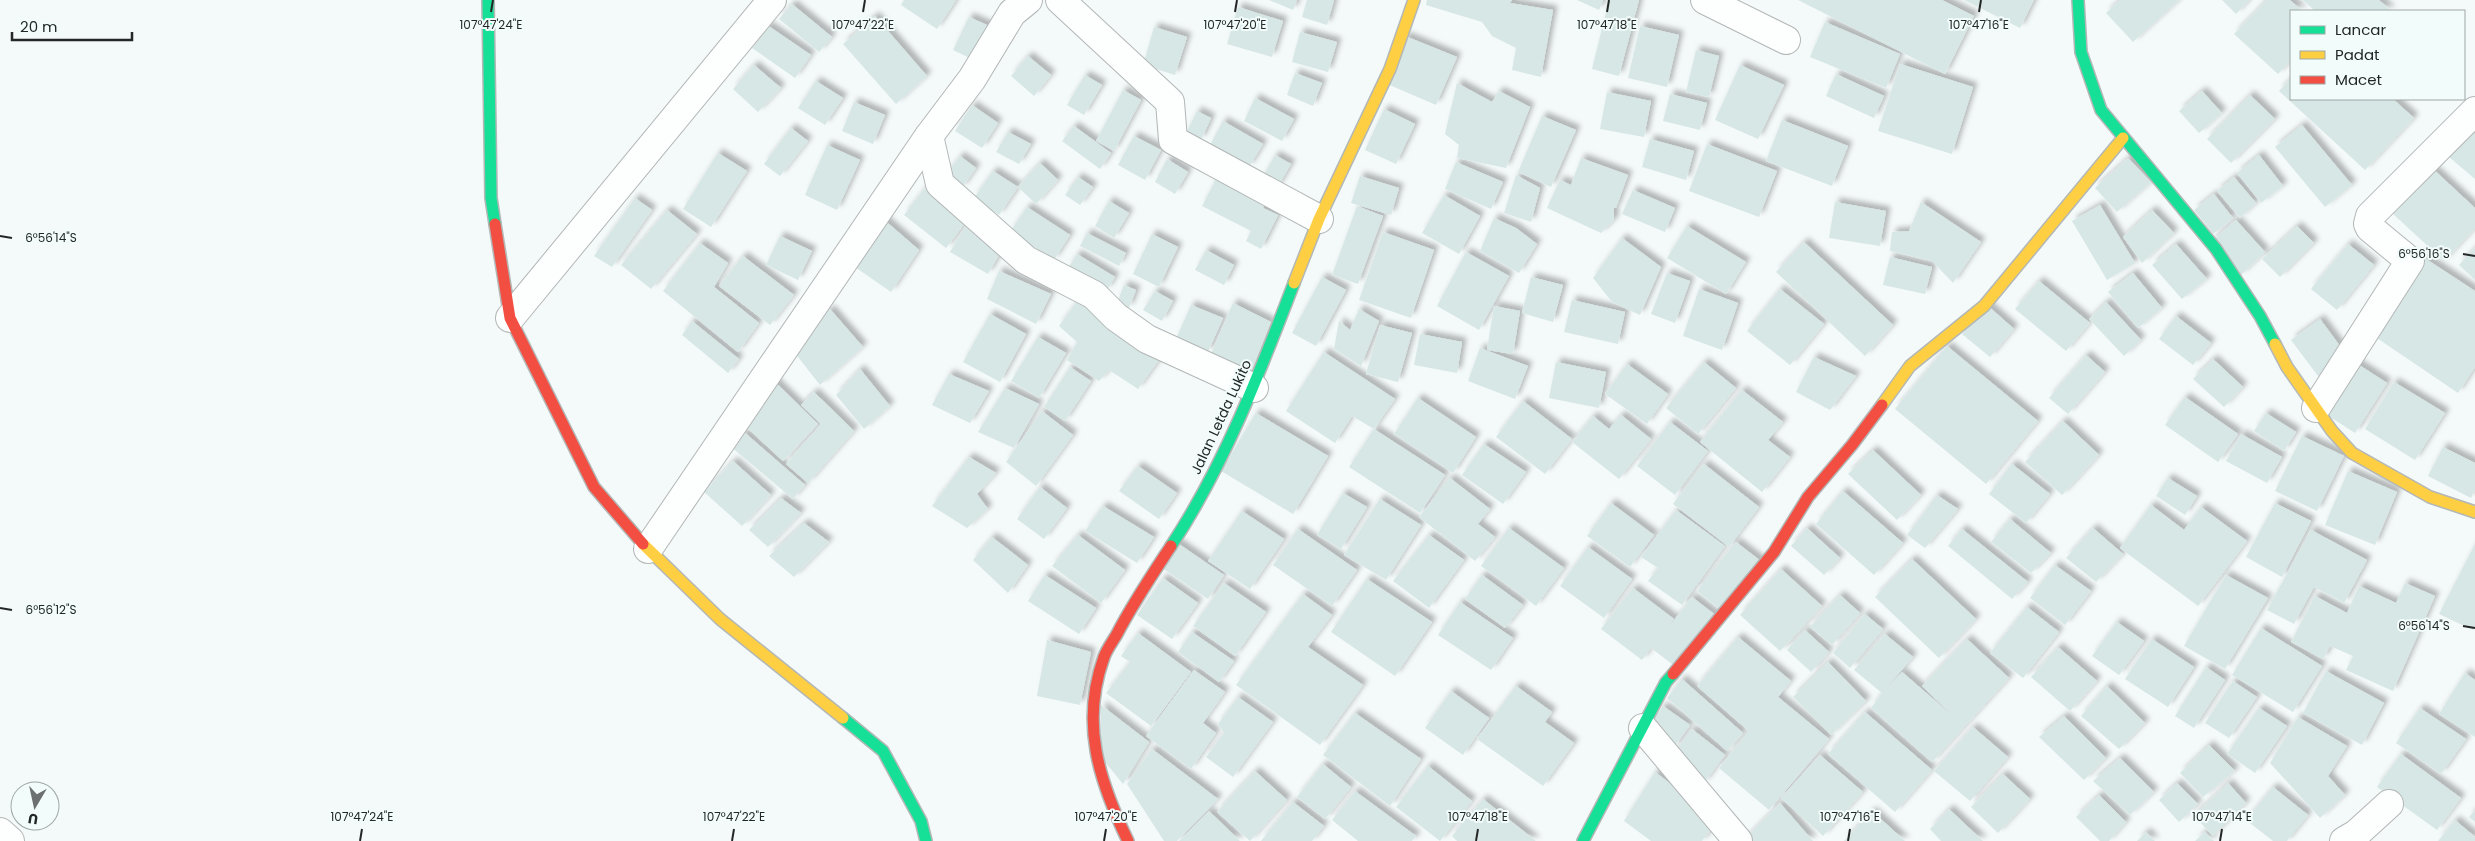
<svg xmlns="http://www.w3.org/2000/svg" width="2475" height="841" font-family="Poppins,sans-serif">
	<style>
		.building { fill: #d7e7e6; filter: url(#shadow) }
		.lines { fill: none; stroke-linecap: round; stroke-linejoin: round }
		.street-casing { stroke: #b3b7b6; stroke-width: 30 }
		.fast-casing { stroke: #b3b7b6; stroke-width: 14 }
		.slow-casing { stroke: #b3b7b6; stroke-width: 14 }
		.jam-casing { stroke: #b3b7b6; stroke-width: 14 }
		.street { stroke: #fdfefe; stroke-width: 28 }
		.fast { stroke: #16e098; stroke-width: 11 }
		.slow { stroke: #ffcf43; stroke-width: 11 }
		.jam { stroke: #f24e42; stroke-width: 11 }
		.ticks { fill: none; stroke: #232726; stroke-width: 2 }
		.labels { text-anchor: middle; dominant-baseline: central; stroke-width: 4; stroke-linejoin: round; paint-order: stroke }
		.street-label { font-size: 14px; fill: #232726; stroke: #f1fcfb }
		.ticks-label { font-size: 12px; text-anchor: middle; fill: #232726; stroke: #f1fcfb; stroke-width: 4; stroke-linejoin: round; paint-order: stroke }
	</style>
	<defs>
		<filter id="shadow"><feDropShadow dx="4.5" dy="-4.5" stdDeviation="2.5" flood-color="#0004"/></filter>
	</defs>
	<rect width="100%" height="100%" fill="#f4f9f9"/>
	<g class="building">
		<polygon points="904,0 956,0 937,29 901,5"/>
		<polygon points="1269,0 1297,0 1293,10"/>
		<polygon points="1307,0 1334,0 1327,25 1302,17"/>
		<polygon points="1427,0 1512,0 1510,3 1553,10 1541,77 1512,70 1516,48 1492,36 1482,22 1426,5"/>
		<polygon points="1577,0 1603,0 1599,10"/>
		<polygon points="1609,0 1639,0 1619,76 1592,69"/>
		<polygon points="1798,0 1942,0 1974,16 1945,74"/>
		<polygon points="1964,0 2034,0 2020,28"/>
		<polygon points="2120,0 2179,0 2133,42 2106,13"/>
		<polygon points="2222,0 2249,0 2236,14"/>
		<polygon points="2267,0 2290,0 2302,11 2291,11 2291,60 2278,74 2234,34"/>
		<polygon points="2303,0 2379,0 2391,11 2315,11"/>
		<polygon points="792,4 832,37 819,52 779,19"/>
		<polygon points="1238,7 1283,21 1272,57 1227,44"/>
		<polygon points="875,16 927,76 896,104 843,44"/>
		<polygon points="969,17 996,29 980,63 953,50"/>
		<polygon points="1825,22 1900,54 1886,88 1810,57"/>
		<polygon points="767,25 811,55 795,78 752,48"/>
		<polygon points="1640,26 1679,35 1667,87 1628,78"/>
		<polygon points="1154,27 1187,37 1175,75 1143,65"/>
		<polygon points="1300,32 1337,42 1328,72 1292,62"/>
		<polygon points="1405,36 1457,57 1436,105 1385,83"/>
		<polygon points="1696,50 1719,56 1709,97 1686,92"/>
		<polygon points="1028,56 1051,75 1034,96 1011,76"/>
		<polygon points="1900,64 1973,87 1952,154 1878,131"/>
		<polygon points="754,65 781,88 758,112 733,89"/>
		<polygon points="1740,65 1784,85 1758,139 1715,120"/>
		<polygon points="1295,73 1322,83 1313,106 1287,95"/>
		<polygon points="1836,74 1884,96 1874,118 1826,96"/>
		<polygon points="1085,75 1102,85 1084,115 1067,105"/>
		<polygon points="2291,78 2291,99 2393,99 2414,118 2365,170 2279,91"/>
		<polygon points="816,81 843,98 825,125 798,108"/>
		<polygon points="1457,83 1492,102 1499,91 1530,107 1506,168 1457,158 1459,145 1445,134"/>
		<polygon points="1123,90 1141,100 1114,151 1096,141"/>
		<polygon points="2202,91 2222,113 2199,133 2179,111"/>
		<polygon points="1607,92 1651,101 1644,137 1600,129"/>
		<polygon points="1670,94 1707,103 1700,130 1663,121"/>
		<polygon points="2250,95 2275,119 2231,163 2207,139"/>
		<polygon points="1255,98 1294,119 1282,141 1244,121"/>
		<polygon points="854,102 885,115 873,144 842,131"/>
		<polygon points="972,105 998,123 982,148 955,131"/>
		<polygon points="1384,109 1415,124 1396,164 1365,150"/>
		<polygon points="1197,111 1211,118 1201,140 1186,133"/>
		<polygon points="1542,116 1576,130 1551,187 1518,172"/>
		<polygon points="1782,120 1848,146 1832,186 1766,161"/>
		<polygon points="1223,121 1263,144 1249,167 1210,145"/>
		<polygon points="2302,125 2352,185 2325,207 2275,147"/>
		<polygon points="1074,126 1111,153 1100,169 1062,141"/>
		<polygon points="2475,127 2475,179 2449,157"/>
		<polygon points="791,128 808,141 780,176 764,164"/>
		<polygon points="1008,132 1031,144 1019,164 996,152"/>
		<polygon points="1134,136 1161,150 1145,180 1118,165"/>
		<polygon points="1650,139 1694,151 1686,180 1642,167"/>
		<polygon points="1707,144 1777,171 1759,217 1689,191"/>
		<polygon points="827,145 860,160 837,210 805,195"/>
		<polygon points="718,153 747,171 711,227 683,209"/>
		<polygon points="1275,155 1291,164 1277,188 1261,180"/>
		<polygon points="2259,155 2283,186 2261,203 2237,173"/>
		<polygon points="960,156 976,168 962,188 945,176"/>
		<polygon points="1581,158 1628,175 1616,208 1614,208 1614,220 1601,233 1547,208 1560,180 1571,185"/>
		<polygon points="2128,158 2151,182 2117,212 2095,188"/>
		<polygon points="1167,159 1188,172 1175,194 1155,182"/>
		<polygon points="1456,162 1503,182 1491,209 1445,189"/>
		<polygon points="1040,163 1058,180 1036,204 1018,187"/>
		<polygon points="2433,169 2475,208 2475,228 2444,261 2392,213"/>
		<polygon points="993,171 1018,187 999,215 974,198"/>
		<polygon points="1516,175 1540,188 1531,222 1504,213"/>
		<polygon points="1360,176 1399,188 1391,215 1351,203"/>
		<polygon points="1078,177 1093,187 1080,205 1065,195"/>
		<polygon points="1217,177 1266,202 1263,208 1278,215 1261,249 1246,241 1251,231 1202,206"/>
		<polygon points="2234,177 2256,203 2240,218 2217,191"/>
		<polygon points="929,183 968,219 946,248 904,215"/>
		<polygon points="1633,190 1675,208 1665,232 1622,214"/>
		<polygon points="2214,194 2233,218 2213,234 2194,210"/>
		<polygon points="1444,195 1480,216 1459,254 1422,233"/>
		<polygon points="635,198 652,210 612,267 594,256"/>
		<polygon points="1109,201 1129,213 1114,238 1095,226"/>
		<polygon points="1835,202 1886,211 1880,246 1829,238"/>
		<polygon points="1921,202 1981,242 1953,283 1932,261 1890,251 1892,232 1909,231"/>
		<polygon points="2100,205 2135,263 2107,280 2072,221"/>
		<polygon points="1357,206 1383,216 1358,284 1332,275"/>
		<polygon points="1027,207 1070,235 1054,260 1010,232"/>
		<polygon points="667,210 697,234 651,289 621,265"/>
		<polygon points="2152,210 2174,233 2142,263 2123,237"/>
		<polygon points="882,218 919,250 891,292 852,265"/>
		<polygon points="1494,218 1516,228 1537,244 1519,273 1480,251"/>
		<polygon points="2236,220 2265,252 2241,275 2211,242"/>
		<polygon points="966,225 1004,246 988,274 950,252"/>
		<polygon points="1687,226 1746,262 1726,294 1667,258"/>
		<polygon points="2297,226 2314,243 2280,277 2262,259"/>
		<polygon points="1383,232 1434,250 1411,318 1359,300"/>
		<polygon points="1087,233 1126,253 1119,266 1080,246"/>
		<polygon points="1152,234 1178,247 1159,287 1133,274"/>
		<polygon points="780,236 812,251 798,280 766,265"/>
		<polygon points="1622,238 1661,267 1640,315 1612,302 1593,278"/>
		<polygon points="1804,242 1893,325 1865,356 1776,272"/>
		<polygon points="700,243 728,263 714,287 759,323 738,352 663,291"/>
		<polygon points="2176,244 2207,279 2182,299 2152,265"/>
		<polygon points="2348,244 2374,265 2337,310 2311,289"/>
		<polygon points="2475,248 2475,280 2459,265"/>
		<polygon points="1206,250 1234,265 1224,285 1195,270"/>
		<polygon points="1466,252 1509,276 1479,330 1437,306"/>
		<polygon points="1077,254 1115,277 1107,290 1068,268"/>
		<polygon points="743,256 794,295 770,325 719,286"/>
		<polygon points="1890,257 1932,267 1925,294 1883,285"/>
		<polygon points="2423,257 2475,291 2475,367 2458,393 2371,334"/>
		<polygon points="999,271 1051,294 1036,324 987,299"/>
		<polygon points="1667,273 1690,281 1675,323 1651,314"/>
		<polygon points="2133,273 2162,308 2138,328 2108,292"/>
		<polygon points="1322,277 1346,290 1316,346 1292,333"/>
		<polygon points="1531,277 1563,285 1553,322 1522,313"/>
		<polygon points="2039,281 2090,323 2066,351 2015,309"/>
		<polygon points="1124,285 1136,290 1129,308 1117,303"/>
		<polygon points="1699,289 1738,303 1722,350 1683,336"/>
		<polygon points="1780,289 1824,324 1790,365 1747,331"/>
		<polygon points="1155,291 1173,301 1162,321 1143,310"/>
		<polygon points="1081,296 1161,357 1138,389 1109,370 1099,381 1067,360 1077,342 1059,326"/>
		<polygon points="1572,300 1625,312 1618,344 1564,332"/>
		<polygon points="2106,302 2141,340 2124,356 2089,319"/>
		<polygon points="1233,303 1271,322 1249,377 1211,354"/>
		<polygon points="1191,305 1223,318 1208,352 1176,339"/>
		<polygon points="1987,305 2014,329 1990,357 1962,334"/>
		<polygon points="1494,306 1520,311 1513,354 1487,350"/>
		<polygon points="830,309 863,347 820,385 791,348"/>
		<polygon points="1359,309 1379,321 1361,366 1334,349 1339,321 1350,330"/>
		<polygon points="990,314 1026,334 1000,382 963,362"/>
		<polygon points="2176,316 2211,343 2193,365 2159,339"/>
		<polygon points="2320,319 2346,354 2318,376 2291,340"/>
		<polygon points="692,321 739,359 728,373 682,335"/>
		<polygon points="1380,325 1412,333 1398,382 1366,374"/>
		<polygon points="1420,334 1462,342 1457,373 1414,365"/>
		<polygon points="1038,337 1066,353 1039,398 1011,381"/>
		<polygon points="1947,346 2038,421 1986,484 1895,409"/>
		<polygon points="1480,348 1528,366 1515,399 1468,381"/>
		<polygon points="1324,352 1395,399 1374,429 1352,416 1335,443 1286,411"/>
		<polygon points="2086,355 2105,372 2068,414 2049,398"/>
		<polygon points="1814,357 1856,376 1830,410 1796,392"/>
		<polygon points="2213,359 2243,387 2224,407 2193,379"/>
		<polygon points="2353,361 2387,383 2355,433 2321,411"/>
		<polygon points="1556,362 1606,372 1599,408 1549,398"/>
		<polygon points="1704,362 1736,388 1698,434 1666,408"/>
		<polygon points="1627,364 1668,394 1647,424 1605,394"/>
		<polygon points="1070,367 1091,381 1065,421 1044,407"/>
		<polygon points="860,369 890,406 864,429 836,395"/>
		<polygon points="949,374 989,391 970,423 932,405"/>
		<polygon points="771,378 818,424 783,461 738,419"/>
		<polygon points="2394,382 2445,413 2415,460 2365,429"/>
		<polygon points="1005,388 1039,404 1014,448 978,432"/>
		<polygon points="1742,390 1783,422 1768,440 1790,457 1762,492 1700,442"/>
		<polygon points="814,392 854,431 808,483 786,464 821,424 801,405"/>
		<polygon points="2185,397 2238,434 2218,462 2165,425"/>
		<polygon points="1418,398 1476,437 1453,473 1394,434"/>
		<polygon points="1523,401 1572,439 1545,474 1496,437"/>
		<polygon points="1042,411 1073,435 1036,486 1006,462"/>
		<polygon points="1256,413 1328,456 1293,514 1221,471"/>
		<polygon points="2266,413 2296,432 2284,451 2254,431"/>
		<polygon points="1621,415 1651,439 1619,479 1572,442 1593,416 1609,429"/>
		<polygon points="2063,421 2099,455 2062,495 2025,462"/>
		<polygon points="1670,422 1708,451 1675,495 1637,466"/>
		<polygon points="1374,429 1445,475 1420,513 1349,467"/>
		<polygon points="744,432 805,485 793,499 731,447"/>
		<polygon points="2241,434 2282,457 2267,483 2226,461"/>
		<polygon points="2302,436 2344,456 2317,511 2275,491"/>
		<polygon points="1484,444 1526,472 1503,504 1462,475"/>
		<polygon points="2443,447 2475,463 2475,490 2471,498 2428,476"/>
		<polygon points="1873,450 1921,495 1897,520 1848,474"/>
		<polygon points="969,457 996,473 977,494 988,509 967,528 932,506"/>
		<polygon points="733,461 771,495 742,526 704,492"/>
		<polygon points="1704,464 1759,507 1729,547 1673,504"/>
		<polygon points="2012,464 2050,494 2026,523 1989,494"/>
		<polygon points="1138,466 1177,493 1159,519 1119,491"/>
		<polygon points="2348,471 2397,492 2375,545 2325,525"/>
		<polygon points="1450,478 1490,509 1478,524 1495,537 1475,561 1419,517"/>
		<polygon points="2168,478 2197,496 2185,515 2156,496"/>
		<polygon points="1040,487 1067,508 1044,539 1017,519"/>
		<polygon points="1843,491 1903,543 1874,575 1816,524"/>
		<polygon points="1343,493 1367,507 1341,549 1317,535"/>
		<polygon points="1937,495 1958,509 1925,548 1907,535"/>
		<polygon points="781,498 801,513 768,547 749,530"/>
		<polygon points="1380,499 1421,525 1386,580 1344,555"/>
		<polygon points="1611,503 1654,535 1630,567 1587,536"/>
		<polygon points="2275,503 2311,521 2282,577 2246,557"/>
		<polygon points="2151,505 2184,530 2201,507 2247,541 2198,606 2120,548"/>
		<polygon points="1103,506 1154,537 1137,563 1085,531"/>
		<polygon points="1676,510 1725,546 1682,605 1648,581 1658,568 1641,557"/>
		<polygon points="1242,511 1284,539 1250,589 1208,561"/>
		<polygon points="2010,519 2051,553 2031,573 1991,542"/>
		<polygon points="804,523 829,542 794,577 769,556"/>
		<polygon points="1509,528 1564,568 1536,606 1481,566"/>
		<polygon points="1807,528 1840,558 1824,575 1791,546"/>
		<polygon points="2093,528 2123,554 2096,582 2066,558"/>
		<polygon points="1298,529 1357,570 1332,606 1273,565"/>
		<polygon points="1962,529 2028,582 2012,599 1948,546"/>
		<polygon points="2311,530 2367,560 2344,603 2314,587 2294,624 2267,610"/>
		<polygon points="1078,535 1125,570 1101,603 1052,566"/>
		<polygon points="1429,535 1464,560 1429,608 1393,581"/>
		<polygon points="992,537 1028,565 1008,593 973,560"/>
		<polygon points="1176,542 1224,575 1208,599 1159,566"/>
		<polygon points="1736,542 1762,562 1722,611 1697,591"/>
		<polygon points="2475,544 2475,626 2473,630 2439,614"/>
		<polygon points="1588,547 1632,579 1604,618 1560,586"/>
		<polygon points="1912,559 1976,619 1939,658 1875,597"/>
		<polygon points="2055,565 2091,591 2065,625 2030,598"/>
		<polygon points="1781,569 1822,606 1780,651 1740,615"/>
		<polygon points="1045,575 1096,608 1079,634 1028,601"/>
		<polygon points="1482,575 1523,605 1505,628 1465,599"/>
		<polygon points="2226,575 2268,598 2225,669 2184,646"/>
		<polygon points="1163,578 1198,603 1172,639 1137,615"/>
		<polygon points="1367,579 1432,622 1395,676 1331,632"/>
		<polygon points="1224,583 1266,612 1235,656 1193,626"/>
		<polygon points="2405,583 2435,596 2393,691 2346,670 2353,656 2330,646 2323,659 2291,642 2315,596 2347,613 2359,586 2396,603"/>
		<polygon points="1633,588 1674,619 1668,628 1692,597 1718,617 1677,668 1651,648 1642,660 1601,629"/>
		<polygon points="1303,594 1332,615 1308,647 1363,685 1320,745 1236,685"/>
		<polygon points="1840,595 1860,613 1832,645 1810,627"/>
		<polygon points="1460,602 1513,638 1491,670 1438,635"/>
		<polygon points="2027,607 2059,632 2023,678 1990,653"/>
		<polygon points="1865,614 1883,629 1850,668 1833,653"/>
		<polygon points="2117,622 2144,641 2119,675 2092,656"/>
		<polygon points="2261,628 2322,666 2293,712 2232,675"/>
		<polygon points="1805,630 1829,652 1811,672 1787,650"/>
		<polygon points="1192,632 1234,661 1219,682 1178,652"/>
		<polygon points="1138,633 1191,672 1151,726 1106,693 1130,662 1121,656"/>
		<polygon points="1885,634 1913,657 1887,687 1902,672 1953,716 1922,686 1967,639 2009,678 1932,762 1871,708 1882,693 1854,670"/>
		<polygon points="1738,637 1791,681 1778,697 1829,739 1769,810 1719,768 1749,731 1697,686"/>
		<polygon points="2152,639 2194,667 2168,707 2125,679"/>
		<polygon points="1047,640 1091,652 1080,705 1037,696"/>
		<polygon points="2058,647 2097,681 2070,711 2031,677"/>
		<polygon points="1828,662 1866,701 1831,735 1793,697"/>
		<polygon points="2206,667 2225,680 2194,728 2175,716"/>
		<polygon points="1194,670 1225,692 1203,723 1216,733 1191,769 1146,736"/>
		<polygon points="2326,671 2384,703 2362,745 2303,713"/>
		<polygon points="2465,673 2475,680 2475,737 2439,714"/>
		<polygon points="1682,679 1743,733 1727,751 1667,698"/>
		<polygon points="2233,681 2257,697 2229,738 2205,723"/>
		<polygon points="1516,686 1552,712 1545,722 1574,743 1543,786 1477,739"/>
		<polygon points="2107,686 2145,723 2119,749 2081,716"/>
		<polygon points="1451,691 1489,718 1463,755 1425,728"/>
		<polygon points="1238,697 1273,722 1233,777 1206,757 1224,733 1218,724"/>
		<polygon points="1101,705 1149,742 1123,784 1101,757"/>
		<polygon points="1663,706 1690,725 1674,747 1647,728"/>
		<polygon points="2259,708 2287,726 2255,773 2227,754"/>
		<polygon points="2420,708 2466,739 2441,774 2396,743"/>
		<polygon points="1865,712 1932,770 1895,812 1828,754"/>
		<polygon points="1355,713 1421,759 1390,806 1323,755"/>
		<polygon points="2064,716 2106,758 2084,780 2039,737"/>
		<polygon points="2298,717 2347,746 2328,776 2345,795 2320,818 2270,763"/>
		<polygon points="1973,727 2008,757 1970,801 1934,771"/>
		<polygon points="1692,729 1725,755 1704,783 1670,758"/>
		<polygon points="2209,745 2235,771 2203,797 2180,773"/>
		<polygon points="1152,749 1218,799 1177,841 1164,841 1127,784"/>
		<polygon points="2401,754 2461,798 2437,830 2377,787"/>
		<polygon points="1820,755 1863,792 1823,836 1781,798"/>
		<polygon points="2120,758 2154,792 2130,815 2093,781"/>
		<polygon points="1323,764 1351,787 1325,819 1297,797"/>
		<polygon points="1428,766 1472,801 1440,841 1396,807"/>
		<polygon points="1255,771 1287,800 1250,841 1217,812"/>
		<polygon points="1655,772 1718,820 1702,841 1651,841 1624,821"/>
		<polygon points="2003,774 2030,799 1998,833 1971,807"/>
		<polygon points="2177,783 2198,804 2179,822 2159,800"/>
		<polygon points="2228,783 2246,803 2213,836 2194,816"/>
		<polygon points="2273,787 2308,815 2287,841 2273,841 2246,820"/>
		<polygon points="1355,791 1416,836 1412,841 1358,841 1332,820"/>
		<polygon points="2099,795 2126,822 2109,841 2100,841 2076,817"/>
		<polygon points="1483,799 1536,841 1457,841 1452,836"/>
		<polygon points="1293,802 1324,826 1312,841 1261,841"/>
		<polygon points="1780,803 1813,841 1743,841"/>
		<polygon points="1949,809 1983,841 1941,841 1930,829"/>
		<polygon points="2475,810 2475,822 2469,817"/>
		<polygon points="1209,811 1240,841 1179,841"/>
		<polygon points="1872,811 1905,841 1844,841"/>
		<polygon points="2455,820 2475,837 2475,841 2438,841"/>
		<polygon points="2146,832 2155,841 2137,841"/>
		<polygon points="2205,832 2214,841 2195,841"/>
	</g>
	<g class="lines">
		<defs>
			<g id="street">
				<polyline points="1028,0 1012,13 972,79 929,136 940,184 1026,260 1094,295 1116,317 1147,339 1254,388"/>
				<polyline points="1060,0 1170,102 1173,140 1319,219"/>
				<polyline points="1705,0 1786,40"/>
				<polyline points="510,318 772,0"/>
				<polyline points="2316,408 2410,261 2370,228 2368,224 2370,216 2475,111"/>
				<polyline points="648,549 929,136"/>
				<polyline points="1643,728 1738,841"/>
				<polyline points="0,832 10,841"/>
				<polyline points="2344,841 2356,834 2389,804"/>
			</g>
			<g id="fast">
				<polyline points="488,0 491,198 495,224"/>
				<polyline points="2078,0 2081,52 2101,110 2216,249 2260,316 2275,344"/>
				<path d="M1171,546c53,-80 89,-174 123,-263"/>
				<polyline points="843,718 883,751 921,821 926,841"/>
				<polyline points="1583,841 1666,682 1673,674"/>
			</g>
			<g id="slow">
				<polyline points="1294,283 1319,219 1390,69 1414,0"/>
				<polyline points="2275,344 2287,367 2332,431 2352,453 2430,497 2475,512"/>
				<polyline points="1882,405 1910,366 1984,306 2123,138"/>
				<polyline points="643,544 720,619 843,718"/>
			</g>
			<g id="jam">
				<polyline points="495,224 510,318 594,487 643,544"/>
				<polyline points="1673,674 1774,552 1808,497 1852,445 1882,405"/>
				<path d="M1128,841c-29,-60 -48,-118 -24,-184 3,-8 9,-16 13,-23 16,-31 35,-59 54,-88"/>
			</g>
		</defs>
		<use href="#street" class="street-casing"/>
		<use href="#fast" class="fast-casing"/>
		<use href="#slow" class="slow-casing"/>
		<use href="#jam" class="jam-casing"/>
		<use href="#street" class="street"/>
		<use href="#fast" class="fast"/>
		<use href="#slow" class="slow"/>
		<use href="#jam" class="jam"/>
	</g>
	<path class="ticks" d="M491,12l2,-12M863,12l2,-12M1235,12l2,-12M1607,12l2,-12M1979,12l2,-12M0,236l12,2M2463,254l12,2M0,608l12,2M2463,626l12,2M360,841l2,-12M732,841l2,-12M1104,841l2,-12M1476,841l2,-12M1848,841l2,-12M2220,841l2,-12"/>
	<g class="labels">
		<g class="street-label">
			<text transform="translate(1221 417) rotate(-65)">Jalan Letda Lukito</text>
		</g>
	</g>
	<g class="ticks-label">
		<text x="491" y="29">107°47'24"E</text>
		<text x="863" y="29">107°47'22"E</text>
		<text x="1235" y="29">107°47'20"E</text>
		<text x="1607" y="29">107°47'18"E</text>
		<text x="1979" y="29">107°47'16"E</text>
		<text x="51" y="242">6°56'14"S</text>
		<text x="2424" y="258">6°56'16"S</text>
		<text x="51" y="614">6°56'12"S</text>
		<text x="2424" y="630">6°56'14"S</text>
		<text x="362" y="821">107°47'24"E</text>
		<text x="734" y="821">107°47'22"E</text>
		<text x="1106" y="821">107°47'20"E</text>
		<text x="1478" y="821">107°47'18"E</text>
		<text x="1850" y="821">107°47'16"E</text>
		<text x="2222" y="821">107°47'14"E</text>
	</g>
	<rect x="2290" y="10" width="175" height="90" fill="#f1fcfb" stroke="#9fa7a6"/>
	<rect x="2300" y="26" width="25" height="8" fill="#16e098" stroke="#9fa7a6"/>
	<text x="2335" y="35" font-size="15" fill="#232726">Lancar</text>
	<rect x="2300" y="51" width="25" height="8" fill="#ffcf43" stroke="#9fa7a6"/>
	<text x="2335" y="60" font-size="15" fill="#232726">Padat</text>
	<rect x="2300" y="76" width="25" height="8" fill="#f24e42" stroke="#9fa7a6"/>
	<text x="2335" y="85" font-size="15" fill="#232726">Macet</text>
	<g transform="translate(35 806) rotate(189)"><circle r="24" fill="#f1fcfb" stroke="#9fa7a6"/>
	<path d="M0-4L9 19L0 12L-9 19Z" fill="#6c7070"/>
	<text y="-8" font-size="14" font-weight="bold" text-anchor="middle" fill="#232726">U</text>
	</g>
	<path d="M12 32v8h120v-8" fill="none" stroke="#232726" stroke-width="2.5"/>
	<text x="20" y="32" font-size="15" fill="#232726" stroke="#f1fcfb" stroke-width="4" paint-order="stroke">20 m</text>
</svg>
